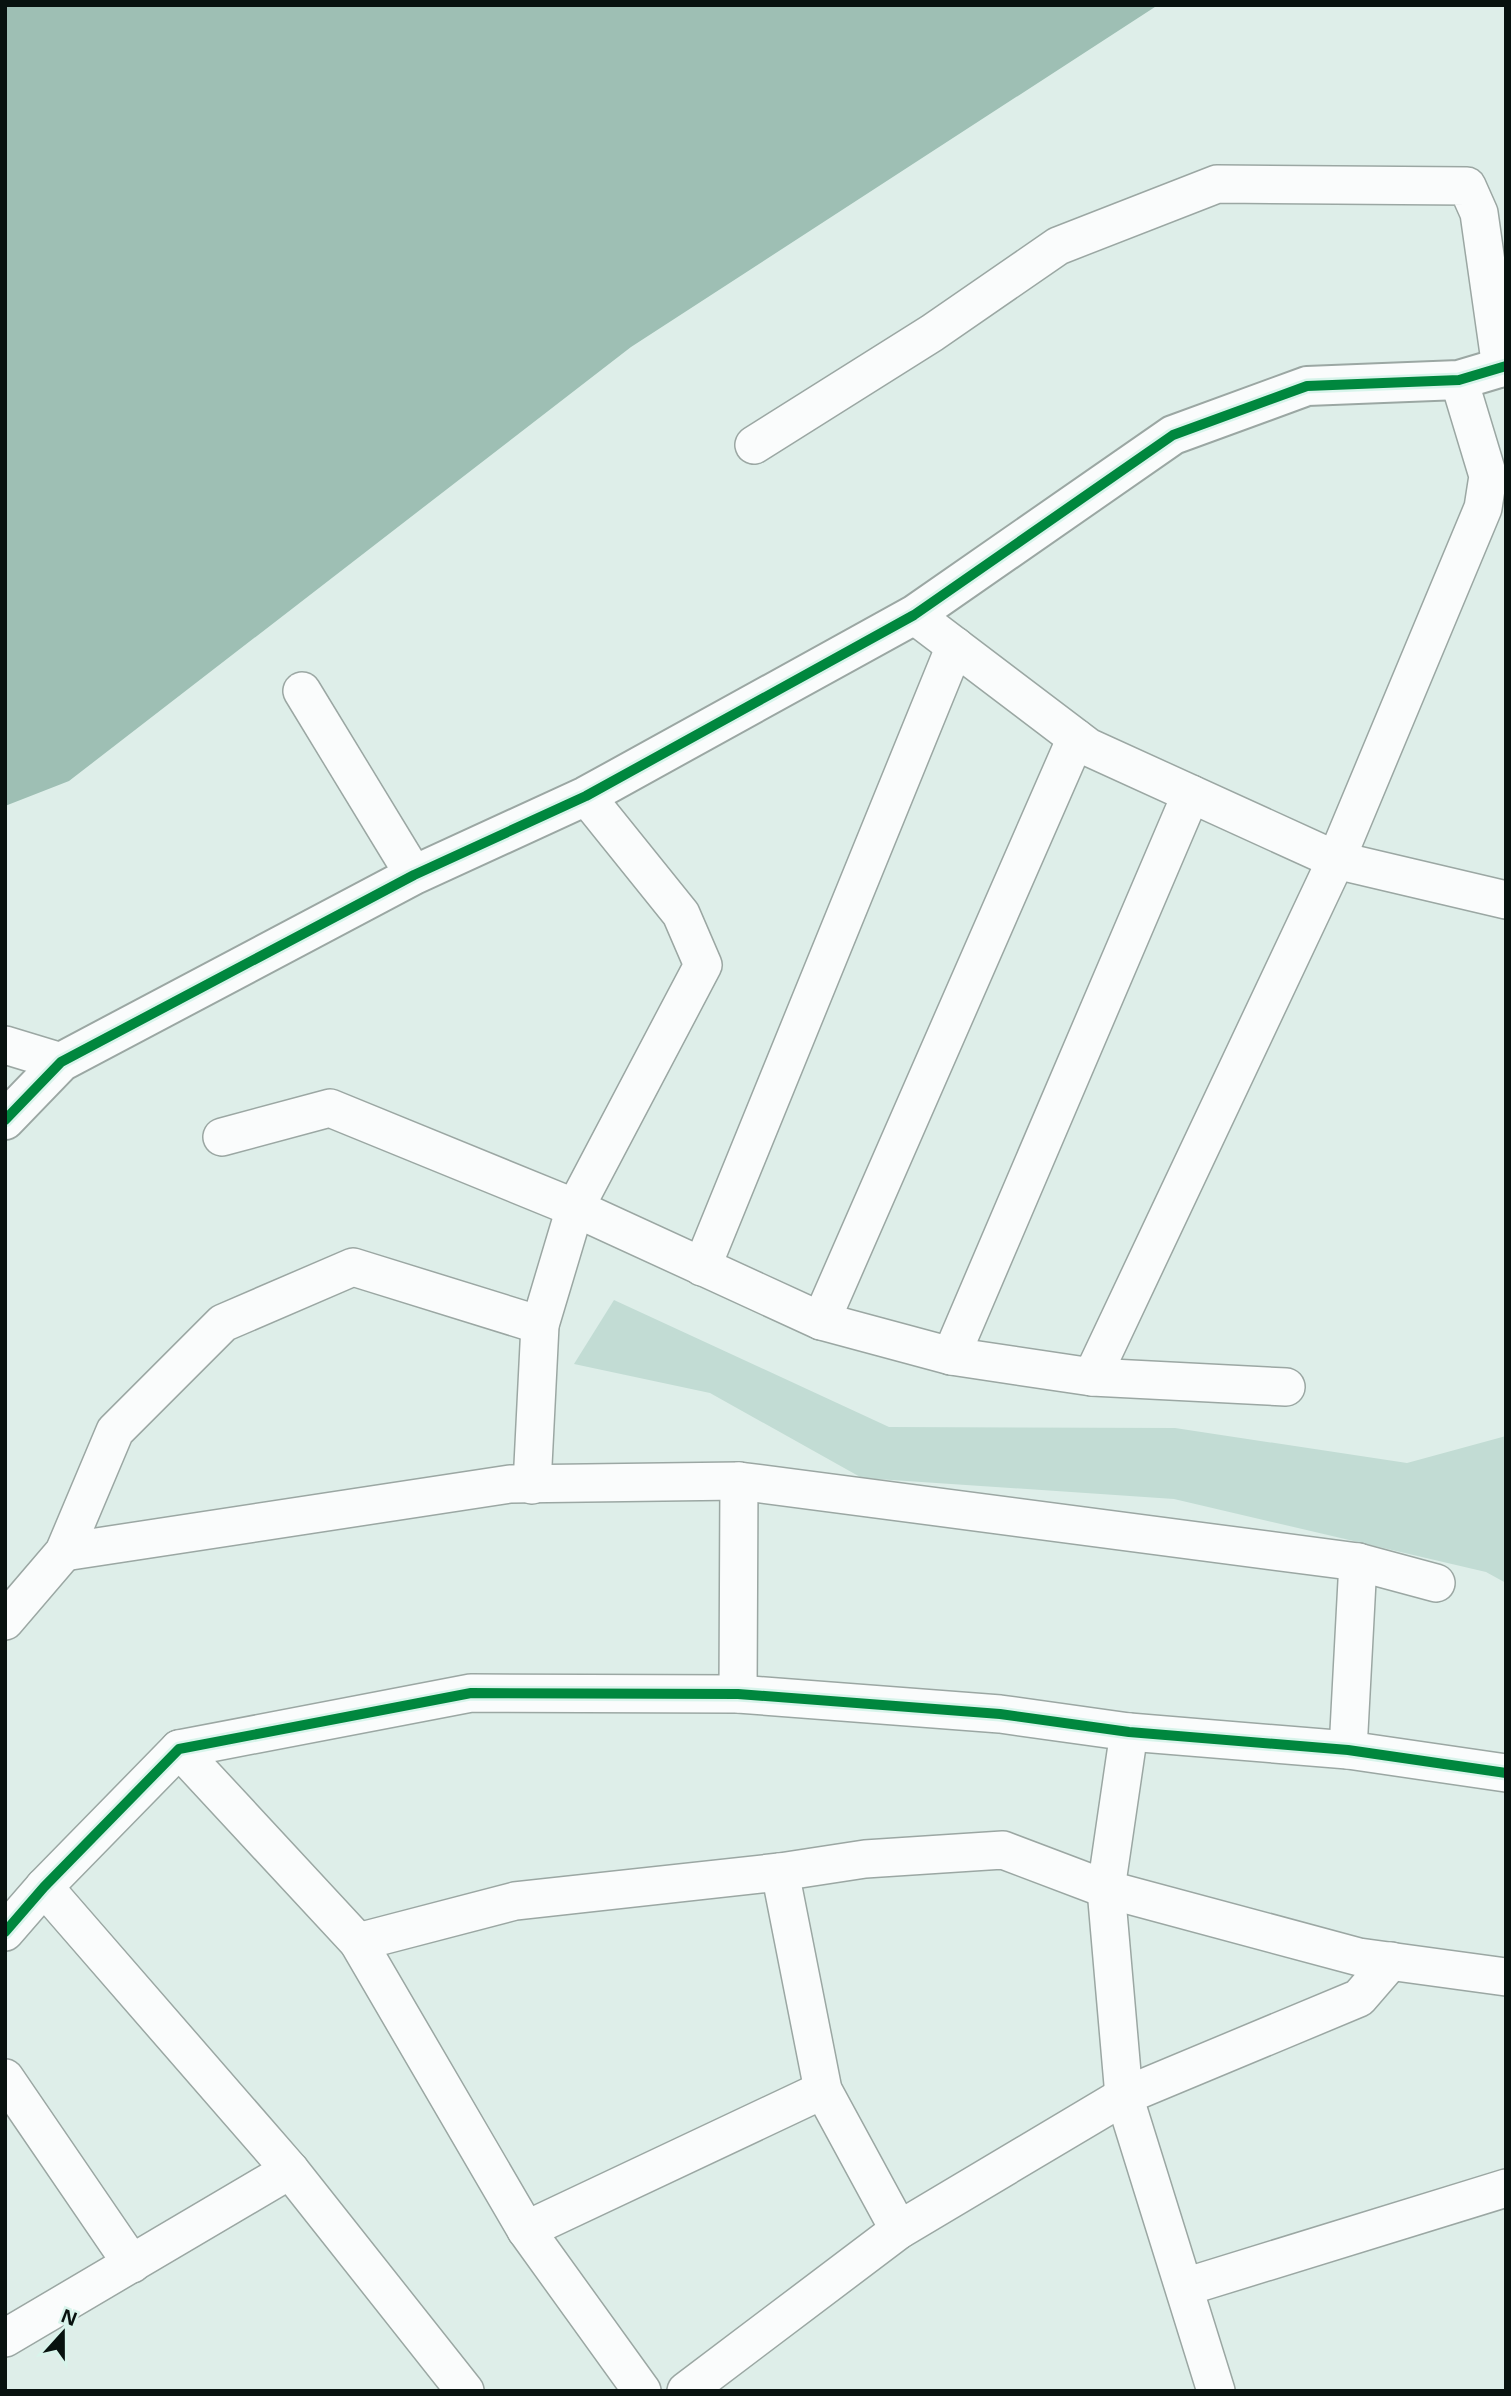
<svg xmlns="http://www.w3.org/2000/svg" width="1511" height="2396" font-family="'Open Sans',sans-serif">
	<style>
		.green { fill: #c2dcd4 }
		.water { fill: #9ebfb4 }
		.lines { fill: none; stroke-linecap: round; stroke-linejoin: round }
		.minor-casing { stroke: #9ba7a3; stroke-width: 40 }
		.tertiary-casing { stroke: #9ba7a3; stroke-width: 42 }
		.minor { stroke: #fafcfc; stroke-width: 37 }
		.tertiary { stroke: #fafcfc; stroke-width: 38 }
		.cycleway-casing { stroke: #d8f4eb; stroke-width: 15 }
		.cycleway { stroke: #00873e; stroke-width: 10 }
	</style>
	<rect width="100%" height="100%" fill="#deeee9"/>
	<polygon class="green" points="614,1300 889,1427 1175,1428 1407,1463 1506,1436 1506,1583 1486,1572 1174,1499 862,1478 710,1393 574,1364"/>
	<polygon class="water" points="5,5 1158,5 631,347 69,781 5,806"/>
	<g class="lines">
		<defs>
			<g id="minor">
				<polyline points="754,445 932,333 1058,246 1217,184 1467,186 1479,213 1501,368"/>
				<polyline points="914,615 1088,747 1336,860 1506,900"/>
				<polyline points="302,691 414,875"/>
				<polyline points="5,1045 61,1062"/>
				<polyline points="222,1137 330,1108 575,1208 821,1321 951,1356 1191,794"/>
				<polyline points="702,1267 955,646"/>
				<polyline points="821,1321 1076,738"/>
				<polyline points="951,1356 1092,1377 1286,1387"/>
				<polyline points="1092,1377 1336,860 1483,508 1488,476 1459,380"/>
				<polyline points="532,1485 540,1325 575,1208 703,965 681,914 586,796"/>
				<polyline points="64,1552 510,1484 739,1481 1358,1562 1436,1583"/>
				<polyline points="5,1621 64,1552 115,1431 223,1323 353,1267 540,1325"/>
				<polyline points="738,1694 739,1481"/>
				<polyline points="1129,1732 1106,1889 1124,2096 1216,2391"/>
				<polyline points="179,1749 358,1942 526,2230 642,2391"/>
				<polyline points="1348,1750 1358,1562"/>
				<polyline points="780,1872 823,2090 899,2230"/>
				<polyline points="44,1887 290,2170 465,2391"/>
				<polyline points="5,1932 44,1887 179,1749 471,1693 738,1694 1000,1714 1129,1732 1348,1750 1506,1773"/>
				<polyline points="358,1942 515,1901 780,1872 865,1859 1003,1850 1106,1889 1359,1957 1506,1977"/>
				<polyline points="5,2078 132,2264"/>
				<polyline points="526,2230 823,2090"/>
				<polyline points="1185,2287 1506,2188"/>
				<polyline points="5,2338 290,2170"/>
				<polyline points="686,2391 899,2230 1124,2096 1359,1998 1391,1961"/>
			</g>
			<polyline id="tertiary" points="5,1120 61,1062 414,875 586,796 914,615 1173,435 1307,386 1459,380 1506,366"/>
		</defs>
		<use href="#minor" class="minor-casing"/>
		<use href="#tertiary" class="tertiary-casing"/>
		<use href="#minor" class="minor"/>
		<use href="#tertiary" class="tertiary"/>
		<defs>
			<g id="cycleway">
				<polyline points="5,1120 61,1062 414,875 586,796 914,615 1173,435 1307,386 1459,380 1506,366"/>
				<polyline points="5,1932 44,1887 179,1749 471,1693 738,1694 1000,1714 1129,1732 1348,1750 1506,1773"/>
			</g>
		</defs>
		<use href="#cycleway" class="cycleway-casing"/>
		<use href="#cycleway" class="cycleway"/>
	</g>
	<rect width="1511" height="2396" fill="none" stroke="#08120f" stroke-width="14"/>
	<g transform="translate(63 2333) rotate(21)" stroke="#d8f4eb" stroke-width="5" paint-order="stroke">
	<path d="M0-5L12 26L0 18L-12 26Z" fill="#08120f"/>
	<text y="-10" font-size="19" font-weight="bold" text-anchor="middle" fill="#08120f">N</text>
	</g>
</svg>
